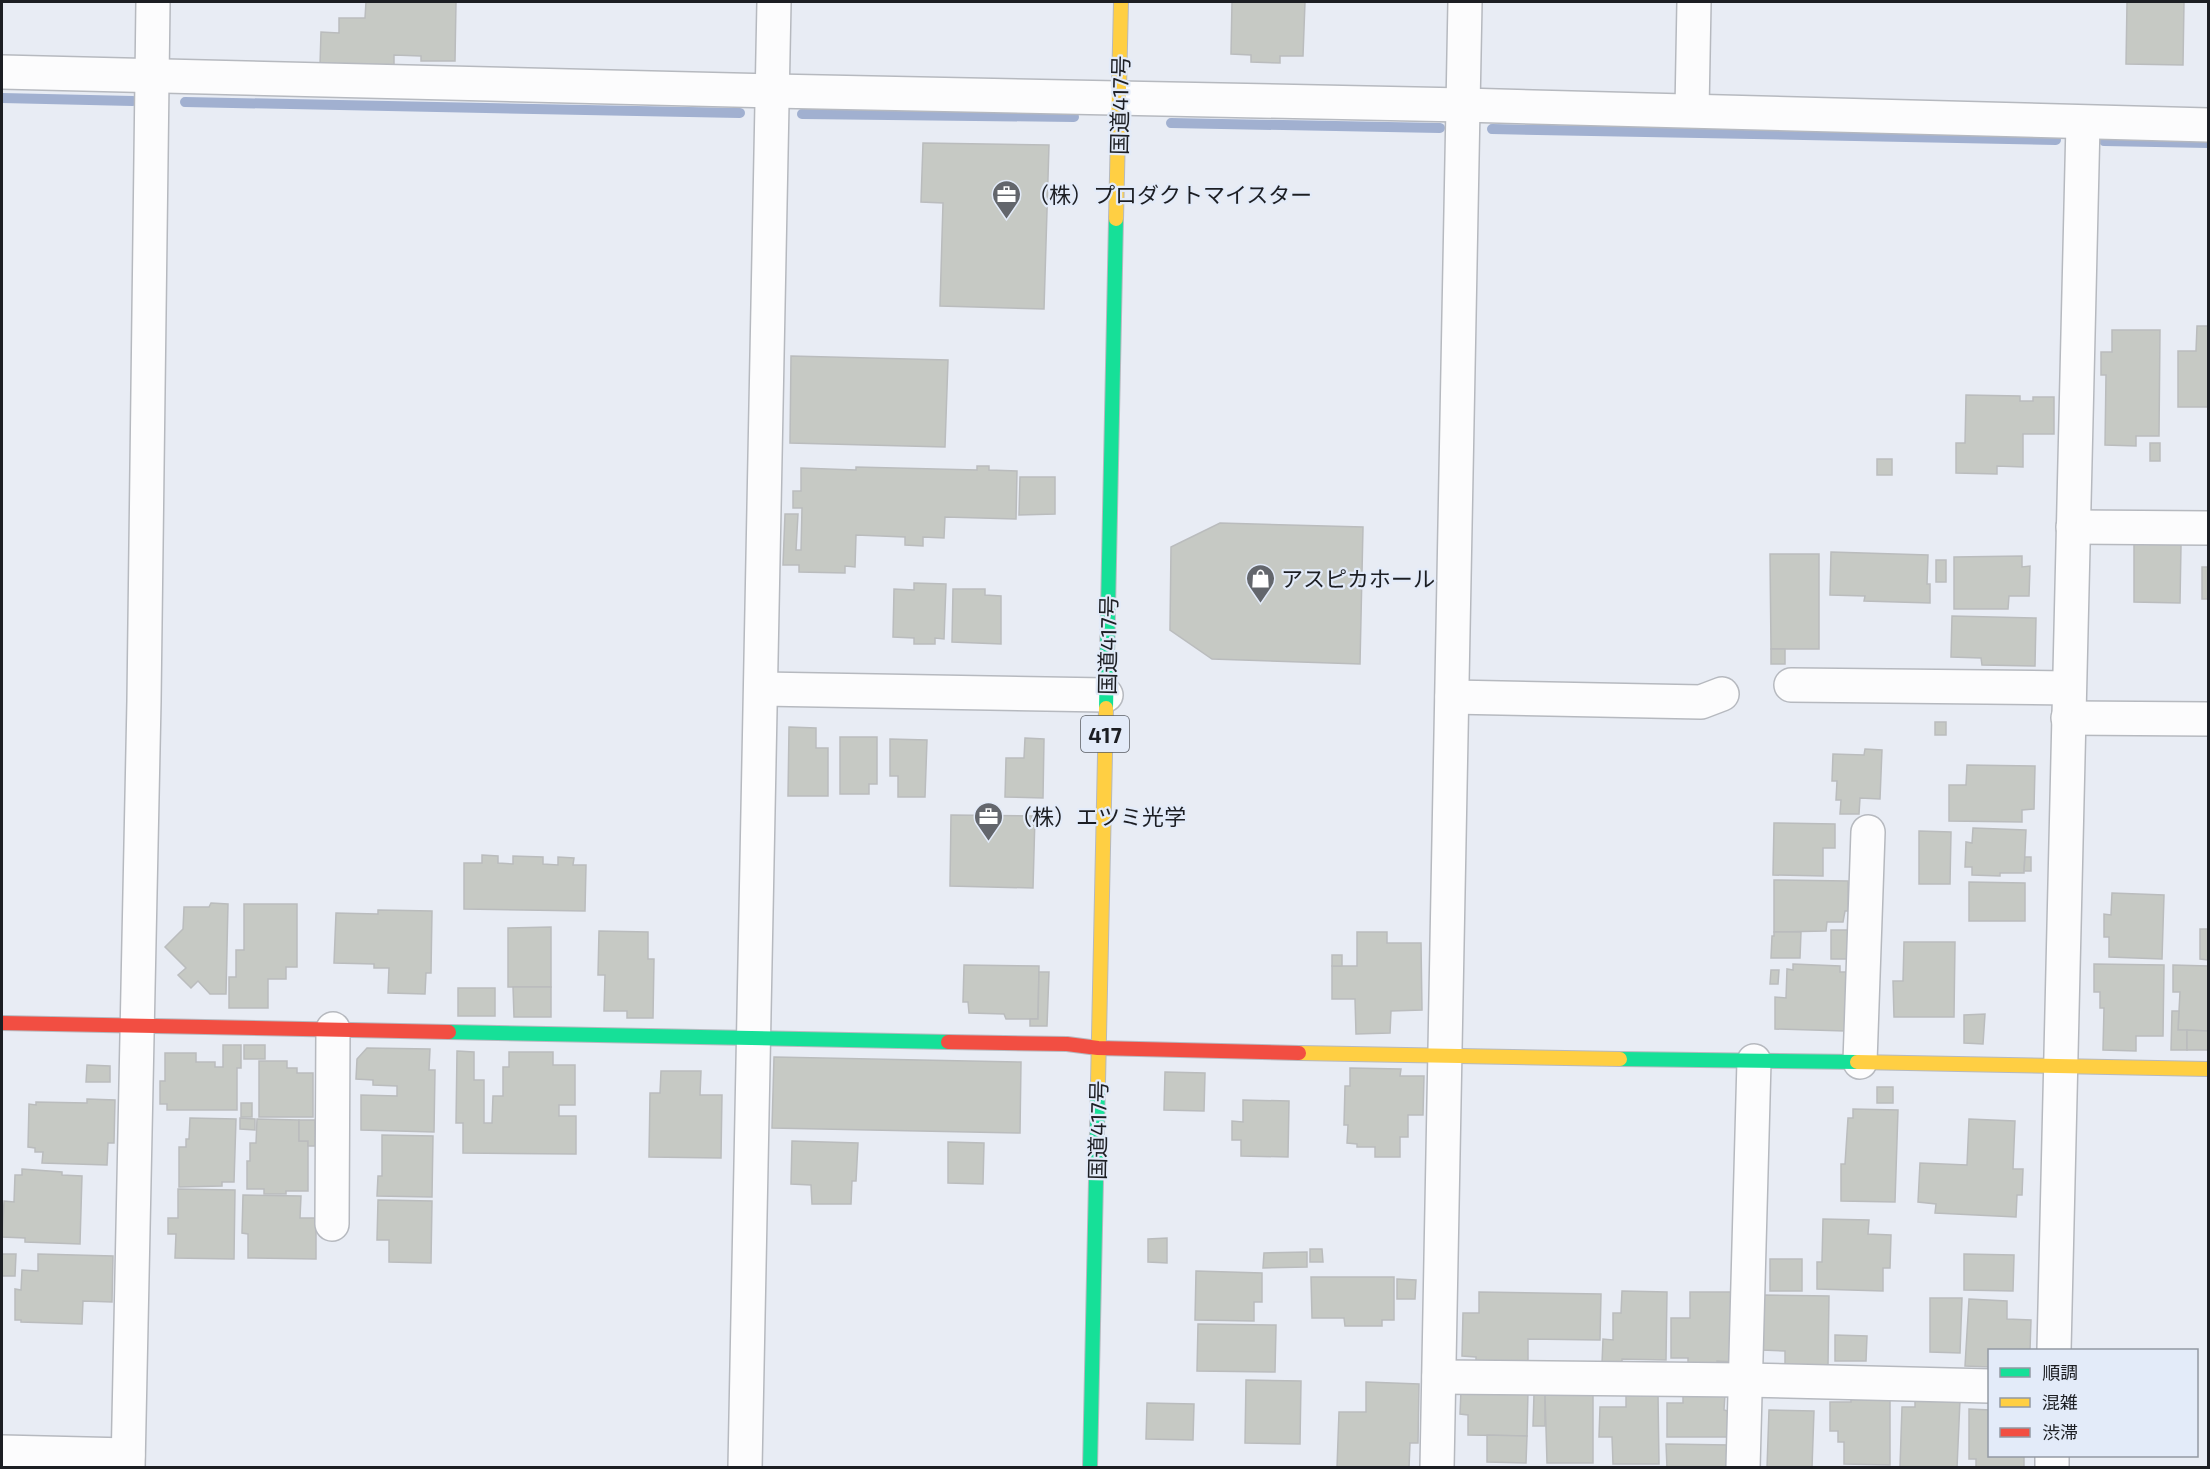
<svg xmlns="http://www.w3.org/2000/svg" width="2210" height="1469" font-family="'Exo 2','Noto Sans JP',sans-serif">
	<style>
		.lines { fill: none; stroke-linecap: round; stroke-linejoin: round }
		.stream { stroke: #a1b0d0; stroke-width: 10 }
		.building { fill: #c6c9c4; stroke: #babcbd; stroke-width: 1.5 }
		.street-casing { stroke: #b6b9bf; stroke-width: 36 }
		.fast-casing { stroke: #b6b9bf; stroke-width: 16 }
		.slow-casing { stroke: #b6b9bf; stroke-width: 16 }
		.jam-casing { stroke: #b6b9bf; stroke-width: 16 }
		.street { stroke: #fcfcfd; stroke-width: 33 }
		.fast { stroke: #16e098; stroke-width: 14 }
		.slow { stroke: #ffcf43; stroke-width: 14 }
		.jam { stroke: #f24e42; stroke-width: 14 }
		.labels { text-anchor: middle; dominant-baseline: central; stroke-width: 4.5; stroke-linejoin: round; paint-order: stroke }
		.shield { fill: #e3ebf9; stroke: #585c63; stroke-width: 1.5 }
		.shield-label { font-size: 21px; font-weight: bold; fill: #1c1e23 }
		.street-label { font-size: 22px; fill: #1c1e23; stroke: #e3ebf9 }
		.poi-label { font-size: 22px; fill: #1c1e23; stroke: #e3ebf9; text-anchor: start }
	</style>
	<rect width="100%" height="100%" fill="#e8ecf4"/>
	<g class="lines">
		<g class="stream">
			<polyline points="2,98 133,101"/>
			<polyline points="185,102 740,113"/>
			<polyline points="802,114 1074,117"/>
			<polyline points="1171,123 1440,128"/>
			<polyline points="1492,129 2056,140"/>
			<polyline points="2104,141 2208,143"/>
		</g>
	</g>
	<g class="building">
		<polygon points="366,2 456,2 455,61 421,61 421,56 394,55 394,66 320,65 321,32 339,33 339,18 365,18"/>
		<polygon points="1232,2 1305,2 1303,56 1280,56 1280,63 1251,62 1251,55 1231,54"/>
		<polygon points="2127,2 2184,2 2183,65 2126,64"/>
		<polygon points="923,143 1049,145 1044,309 940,306 943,203 921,202"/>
		<polygon points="2197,326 2208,326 2208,407 2178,407 2178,351 2196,351"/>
		<polygon points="2112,330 2160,330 2159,436 2136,436 2136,446 2105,445 2106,375 2101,375 2101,352 2112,352"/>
		<polygon points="791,356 948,360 945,447 790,443"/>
		<polygon points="1966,395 2020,396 2020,401 2033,401 2033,397 2054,397 2054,434 2023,434 2023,467 1997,466 1997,474 1956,473 1956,443 1965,443"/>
		<rect x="2150" y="443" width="10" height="18"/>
		<rect x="1877" y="459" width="15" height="16"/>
		<polygon points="977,466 989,466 989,470 1017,471 1016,519 945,517 944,538 923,537 923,546 905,545 905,537 856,535 855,567 845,566 845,573 799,572 799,565 783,565 785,514 798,514 796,550 801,550 802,508 793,508 793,491 801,491 801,468 856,470 856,467 977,470"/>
		<polygon points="1020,477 1055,477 1055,514 1019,515"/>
		<polygon points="1220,523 1363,527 1360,664 1212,659 1170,630 1171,547"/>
		<polygon points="2134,544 2181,545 2180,603 2134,602"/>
		<polygon points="1831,552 1928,555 1927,584 1930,584 1930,603 1864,601 1865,596 1830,595"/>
		<polygon points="1770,554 1819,554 1819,649 1771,649"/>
		<polygon points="2022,556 2022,567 2030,566 2029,596 2009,596 2008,609 1954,609 1954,557"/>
		<rect x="1936" y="560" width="10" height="22"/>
		<rect x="2202" y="567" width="6" height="32"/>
		<polygon points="914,583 946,584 944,639 935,638 935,644 914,644 914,638 893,637 894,589 914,590"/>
		<polygon points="953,589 985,589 985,595 1001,596 1001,644 952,642"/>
		<polygon points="1952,616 2036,618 2035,666 1982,665 1981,658 1951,657"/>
		<rect x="1771" y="649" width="14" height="15"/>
		<rect x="1935" y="722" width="11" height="13"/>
		<polygon points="789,727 816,728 816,748 828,748 828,796 788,796"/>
		<polygon points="840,737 877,737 877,784 869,784 869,794 840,794"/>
		<polygon points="1025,738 1044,739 1043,798 1005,797 1006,758 1024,758"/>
		<polygon points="890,739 927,740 925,797 898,797 898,776 890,776"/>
		<polygon points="1865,749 1882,750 1880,799 1860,798 1859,814 1840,814 1841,800 1836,800 1837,781 1832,781 1833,754 1864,755"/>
		<polygon points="1967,765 2035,766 2034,809 2022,810 2022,822 1949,821 1949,785 1966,785"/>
		<polygon points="951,815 1035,816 1033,888 950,886"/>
		<polygon points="1774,823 1835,824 1835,848 1823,848 1823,876 1773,875"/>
		<polygon points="1973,828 2026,830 2024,873 2000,873 2000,876 1972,875 1972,867 1965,867 1966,842 1972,843"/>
		<polygon points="1919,831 1951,832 1950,884 1919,884"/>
		<polygon points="482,855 498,856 498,863 513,864 513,856 543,857 543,864 558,865 558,857 574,858 573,865 586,865 585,911 464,909 464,863 482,863"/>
		<polygon points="2025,857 2031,857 2031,871 2024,871"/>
		<polygon points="1774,880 1848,881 1848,911 1845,911 1843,922 1827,922 1826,931 1774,932"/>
		<polygon points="1969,882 2025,883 2025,921 1969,921"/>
		<polygon points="2112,893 2164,895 2162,959 2109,957 2109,937 2104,937 2104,914 2111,915"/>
		<polygon points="211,903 228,904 226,994 210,994 198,981 191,988 178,975 186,968 165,947 183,929 184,907 209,907"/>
		<polygon points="244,904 297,904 297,967 286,967 286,979 268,979 268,1008 229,1008 229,977 236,977 236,950 244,950"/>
		<polygon points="378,910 432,911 431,973 426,973 425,994 388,993 389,968 374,968 374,964 334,963 336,913 378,914"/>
		<polygon points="551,927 551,987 508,987 508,928"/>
		<polygon points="2200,929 2208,929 2208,960 2200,959"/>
		<polygon points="1831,930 1850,930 1849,959 1831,959"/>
		<polygon points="599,931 648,932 648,959 654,959 653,1018 627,1018 627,1011 604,1011 605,975 598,975"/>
		<polygon points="1357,932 1387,932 1387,943 1421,943 1422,1010 1391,1011 1390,1033 1356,1034 1355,999 1332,999 1332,966 1357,966"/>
		<polygon points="1774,932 1801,932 1800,958 1771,958 1772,936 1774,936"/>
		<polygon points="1904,942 1955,942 1954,1017 1894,1017 1893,981 1903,981"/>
		<rect x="1332" y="955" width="10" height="11"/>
		<polygon points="1793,964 1840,966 1840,972 1847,972 1845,1031 1775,1029 1775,997 1786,998 1787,969 1793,970"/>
		<polygon points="2094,964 2164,965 2163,1036 2136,1036 2136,1051 2103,1050 2104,1008 2100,1008 2100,992 2094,992"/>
		<polygon points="964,965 1039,966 1038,1019 1006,1019 1004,1014 969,1013 968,1002 963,1002"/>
		<polygon points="2173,965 2208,966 2208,1031 2178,1030 2180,992 2173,992"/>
		<polygon points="1771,970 1779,970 1778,984 1770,984"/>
		<polygon points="1039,972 1049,972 1047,1026 1030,1026 1030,1019 1038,1019"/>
		<polygon points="513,987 551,987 551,1017 514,1017"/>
		<rect x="458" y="988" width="37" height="28"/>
		<polygon points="2172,1011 2179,1011 2178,1030 2187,1030 2187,1050 2171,1050"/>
		<polygon points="1985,1014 1983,1044 1964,1043 1964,1015"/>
		<polygon points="2187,1030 2208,1031 2208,1050 2187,1050"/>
		<polygon points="223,1045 241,1045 241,1068 237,1068 237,1110 167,1110 167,1104 160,1104 160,1081 165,1081 165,1053 196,1053 196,1062 215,1062 215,1067 223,1067"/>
		<rect x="244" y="1045" width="21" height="14"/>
		<polygon points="367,1048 430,1049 429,1070 435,1070 434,1132 361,1130 361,1095 397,1096 397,1086 373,1085 373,1080 356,1079 357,1059"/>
		<polygon points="457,1051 474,1052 474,1080 484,1080 484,1123 492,1123 493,1096 503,1096 503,1067 509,1067 509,1052 553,1052 553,1065 575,1065 575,1105 559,1105 559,1116 576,1116 576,1154 463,1153 463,1123 456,1123"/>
		<polygon points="774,1057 1021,1062 1020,1133 772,1128"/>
		<polygon points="259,1061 287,1061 287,1068 297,1068 297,1073 313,1073 313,1117 259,1117"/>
		<polygon points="87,1065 110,1066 110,1082 86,1082"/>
		<polygon points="1350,1068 1401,1069 1400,1076 1424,1076 1423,1115 1408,1115 1408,1137 1400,1137 1400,1157 1375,1157 1375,1147 1357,1147 1357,1144 1347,1143 1348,1125 1344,1125 1345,1086 1350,1086"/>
		<polygon points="661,1071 701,1071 700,1095 722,1095 721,1158 649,1157 650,1093 660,1093"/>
		<polygon points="1165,1072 1205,1073 1204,1111 1164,1110"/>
		<rect x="1877" y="1087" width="16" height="16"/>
		<polygon points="87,1099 115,1100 114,1143 108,1143 107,1165 42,1163 43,1152 35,1152 35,1148 28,1147 29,1104 36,1105 36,1102 87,1103"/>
		<polygon points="1243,1100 1289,1101 1288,1157 1241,1156 1241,1140 1232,1140 1232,1121 1243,1122"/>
		<rect x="241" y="1103" width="11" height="14"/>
		<polygon points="1853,1109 1898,1110 1895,1202 1841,1201 1841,1164 1845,1164 1848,1118 1853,1118"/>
		<polygon points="190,1118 236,1119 234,1182 222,1182 222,1186 179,1187 179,1147 186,1147 186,1139 189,1139"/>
		<polygon points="240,1118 255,1119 255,1130 240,1129"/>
		<polygon points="257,1119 299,1120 299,1141 308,1141 308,1191 286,1191 286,1194 264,1194 264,1189 247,1189 247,1161 250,1161 250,1143 256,1143"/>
		<polygon points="1969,1119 2015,1121 2013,1169 2023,1169 2022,1195 2017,1195 2016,1217 1935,1213 1936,1204 1918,1202 1920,1163 1967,1165"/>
		<polygon points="299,1120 315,1120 315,1146 308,1146 308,1141 299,1141"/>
		<polygon points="382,1135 433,1136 432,1197 377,1196 378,1176 382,1176"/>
		<polygon points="792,1141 858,1143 856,1181 852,1181 851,1204 812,1204 811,1185 791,1184"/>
		<polygon points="948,1142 984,1143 983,1184 948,1183"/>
		<polygon points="22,1169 62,1172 62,1175 82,1176 80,1244 25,1242 25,1238 2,1237 4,1201 14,1202 15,1175 22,1175"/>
		<polygon points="178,1189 235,1190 234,1259 175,1258 176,1234 168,1234 168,1218 178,1218"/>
		<polygon points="243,1195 301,1196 300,1218 316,1218 316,1259 248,1258 248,1234 242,1233"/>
		<polygon points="378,1200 432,1201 431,1263 389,1262 389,1240 377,1240"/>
		<polygon points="1823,1219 1869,1220 1868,1234 1891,1235 1890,1268 1883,1268 1883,1291 1817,1289 1817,1262 1822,1262"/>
		<polygon points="1167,1238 1167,1263 1148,1262 1148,1239"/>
		<polygon points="1310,1249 1322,1249 1323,1262 1310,1262"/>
		<polygon points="1307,1252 1307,1267 1263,1268 1264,1253"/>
		<polygon points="2,1254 16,1254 15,1276 2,1276"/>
		<polygon points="38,1254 113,1256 112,1302 83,1301 82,1324 21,1322 21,1320 15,1320 15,1289 21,1290 22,1270 38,1271"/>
		<polygon points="1964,1254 2014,1255 2013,1291 1964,1290"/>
		<rect x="1770" y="1259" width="32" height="32"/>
		<polygon points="1196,1271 1262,1273 1262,1302 1254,1302 1254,1321 1195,1320"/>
		<polygon points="1311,1277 1394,1277 1394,1320 1382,1320 1382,1326 1345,1326 1344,1318 1312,1318"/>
		<polygon points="1397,1279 1416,1280 1415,1299 1397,1299"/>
		<polygon points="1622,1291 1667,1292 1666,1360 1622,1359 1622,1364 1602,1363 1603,1339 1613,1340 1613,1313 1621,1313"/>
		<polygon points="1479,1292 1601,1294 1600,1340 1528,1339 1528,1362 1476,1361 1476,1357 1462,1356 1463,1313 1479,1313"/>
		<polygon points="1690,1292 1735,1292 1734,1362 1717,1361 1717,1368 1688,1367 1688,1358 1671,1358 1671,1318 1690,1318"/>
		<polygon points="1763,1295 1829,1296 1828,1366 1785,1365 1785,1351 1762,1350"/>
		<polygon points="1930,1298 1962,1298 1960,1353 1930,1352"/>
		<polygon points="1969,1299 2007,1301 2007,1319 2031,1320 2030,1350 1990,1350 1990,1367 1965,1366"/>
		<polygon points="1198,1324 1276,1325 1275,1372 1197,1371"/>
		<polygon points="1835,1335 1867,1336 1866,1361 1835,1361"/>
		<polygon points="1246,1380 1301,1381 1300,1444 1245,1443"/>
		<polygon points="1366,1382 1419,1384 1418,1443 1410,1443 1409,1468 1337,1468 1339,1412 1366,1412"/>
		<polygon points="1461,1390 1528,1391 1527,1436 1468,1435 1468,1415 1460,1414"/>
		<polygon points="1683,1393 1725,1394 1724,1410 1731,1412 1731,1437 1667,1437 1667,1403 1683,1403"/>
		<polygon points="1534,1394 1545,1394 1545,1426 1533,1426"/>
		<polygon points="1545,1394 1593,1394 1593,1463 1547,1463"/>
		<polygon points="1626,1394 1658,1394 1659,1464 1613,1464 1612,1437 1599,1437 1600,1407 1626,1407"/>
		<polygon points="1851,1397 1890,1398 1890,1465 1844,1464 1844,1442 1838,1442 1838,1431 1830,1431 1830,1402 1851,1402"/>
		<polygon points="1915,1398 1960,1400 1957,1468 1900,1467 1902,1407 1915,1407"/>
		<polygon points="1147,1403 1194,1404 1193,1440 1146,1439"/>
		<polygon points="1969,1409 1990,1410 1990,1456 2024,1456 2024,1468 1976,1468 1976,1459 1969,1459"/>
		<polygon points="1769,1410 1814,1411 1812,1468 1767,1468"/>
		<polygon points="1487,1435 1527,1436 1526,1463 1487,1462"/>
		<polygon points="1666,1444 1729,1445 1728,1468 1667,1468"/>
	</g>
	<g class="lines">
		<defs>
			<g id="street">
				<polyline points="2,72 773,91 1463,105 2208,125"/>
				<polyline points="1692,110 1694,2"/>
				<polyline points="2073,527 2208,528"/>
				<polyline points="1791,685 2069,688"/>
				<polyline points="761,689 1106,695"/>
				<polyline points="1452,697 1701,702 1722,694"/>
				<polyline points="2068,718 2208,719"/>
				<polyline points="1860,1062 1868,832"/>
				<polyline points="332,1224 333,1029"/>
				<polyline points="2054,1350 2083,123"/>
				<polyline points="1439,1377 1745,1380 1990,1386"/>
				<polyline points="2,1452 128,1455"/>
				<polyline points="128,1468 144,701 153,2"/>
				<polyline points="745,1468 774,2"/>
				<polyline points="1437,1468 1465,2"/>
				<polyline points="1743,1468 1754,1061"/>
				<polyline points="2052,1468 2052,1456"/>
			</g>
			<g id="fast">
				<polyline points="1106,708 1116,219"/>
				<polyline points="449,1032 948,1042"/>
				<polyline points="1620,1059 1857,1062"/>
				<polyline points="1090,1468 1098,1083"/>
			</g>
			<g id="slow">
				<polyline points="1116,219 1121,2"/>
				<polyline points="1299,1053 1620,1059"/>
				<polyline points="1857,1062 2208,1069"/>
				<polyline points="1098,1083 1106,708"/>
			</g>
			<g id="jam">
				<polyline points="2,1023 449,1032"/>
				<polyline points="948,1042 1067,1044 1098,1048 1299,1053"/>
			</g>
		</defs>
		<use href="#street" class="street-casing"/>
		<use href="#fast" class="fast-casing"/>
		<use href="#slow" class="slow-casing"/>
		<use href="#jam" class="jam-casing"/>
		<use href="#street" class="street"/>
		<use href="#fast" class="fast"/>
		<use href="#slow" class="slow"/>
		<use href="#jam" class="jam"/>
	</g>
	<defs>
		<symbol id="office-pin" viewBox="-11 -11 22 30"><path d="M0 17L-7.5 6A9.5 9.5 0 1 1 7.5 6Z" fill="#63666c" stroke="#e3ebf9"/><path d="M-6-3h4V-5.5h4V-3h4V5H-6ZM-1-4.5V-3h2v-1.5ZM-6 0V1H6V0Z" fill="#fff"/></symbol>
		<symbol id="shop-pin" viewBox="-11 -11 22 30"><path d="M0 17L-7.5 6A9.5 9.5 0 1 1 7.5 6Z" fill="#63666c" stroke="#e3ebf9"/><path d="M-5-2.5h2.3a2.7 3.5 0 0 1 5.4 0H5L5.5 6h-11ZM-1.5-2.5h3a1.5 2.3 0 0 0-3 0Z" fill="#fff"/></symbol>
	</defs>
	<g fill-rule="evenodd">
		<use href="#office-pin" x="990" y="178" width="33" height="45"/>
		<use href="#shop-pin" x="1244" y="562" width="33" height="45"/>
		<use href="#office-pin" x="972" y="800" width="33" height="45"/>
	</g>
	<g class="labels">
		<rect class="shield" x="1081" y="716" width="48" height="36" rx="4.5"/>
		<g class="shield-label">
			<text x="1105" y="734">417</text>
		</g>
		<g class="street-label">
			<text transform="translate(1119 105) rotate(-89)">国道417号</text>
			<text transform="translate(1107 645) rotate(-89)">国道417号</text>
			<text transform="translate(1097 1130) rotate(-89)">国道417号</text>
		</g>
		<g class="poi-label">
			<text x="1027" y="194">（株）プロダクトマイスター</text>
			<text x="1281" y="578">アスピカホール</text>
			<text x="1010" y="816">（株）エツミ光学</text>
		</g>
	</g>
	<rect width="2210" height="1469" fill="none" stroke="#1c1e23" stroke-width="6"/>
	<rect x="1988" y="1349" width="210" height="108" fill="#e3ebf9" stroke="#9399a3" stroke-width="1.5"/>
	<rect x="2000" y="1368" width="30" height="9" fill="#16e098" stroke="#9399a3" stroke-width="1.5"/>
	<text x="2042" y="1379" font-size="18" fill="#1c1e23">順調</text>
	<rect x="2000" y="1398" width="30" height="9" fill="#ffcf43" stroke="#9399a3" stroke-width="1.5"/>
	<text x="2042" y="1409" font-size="18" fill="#1c1e23">混雑</text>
	<rect x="2000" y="1428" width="30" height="9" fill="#f24e42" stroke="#9399a3" stroke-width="1.5"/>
	<text x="2042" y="1439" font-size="18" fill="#1c1e23">渋滞</text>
</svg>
